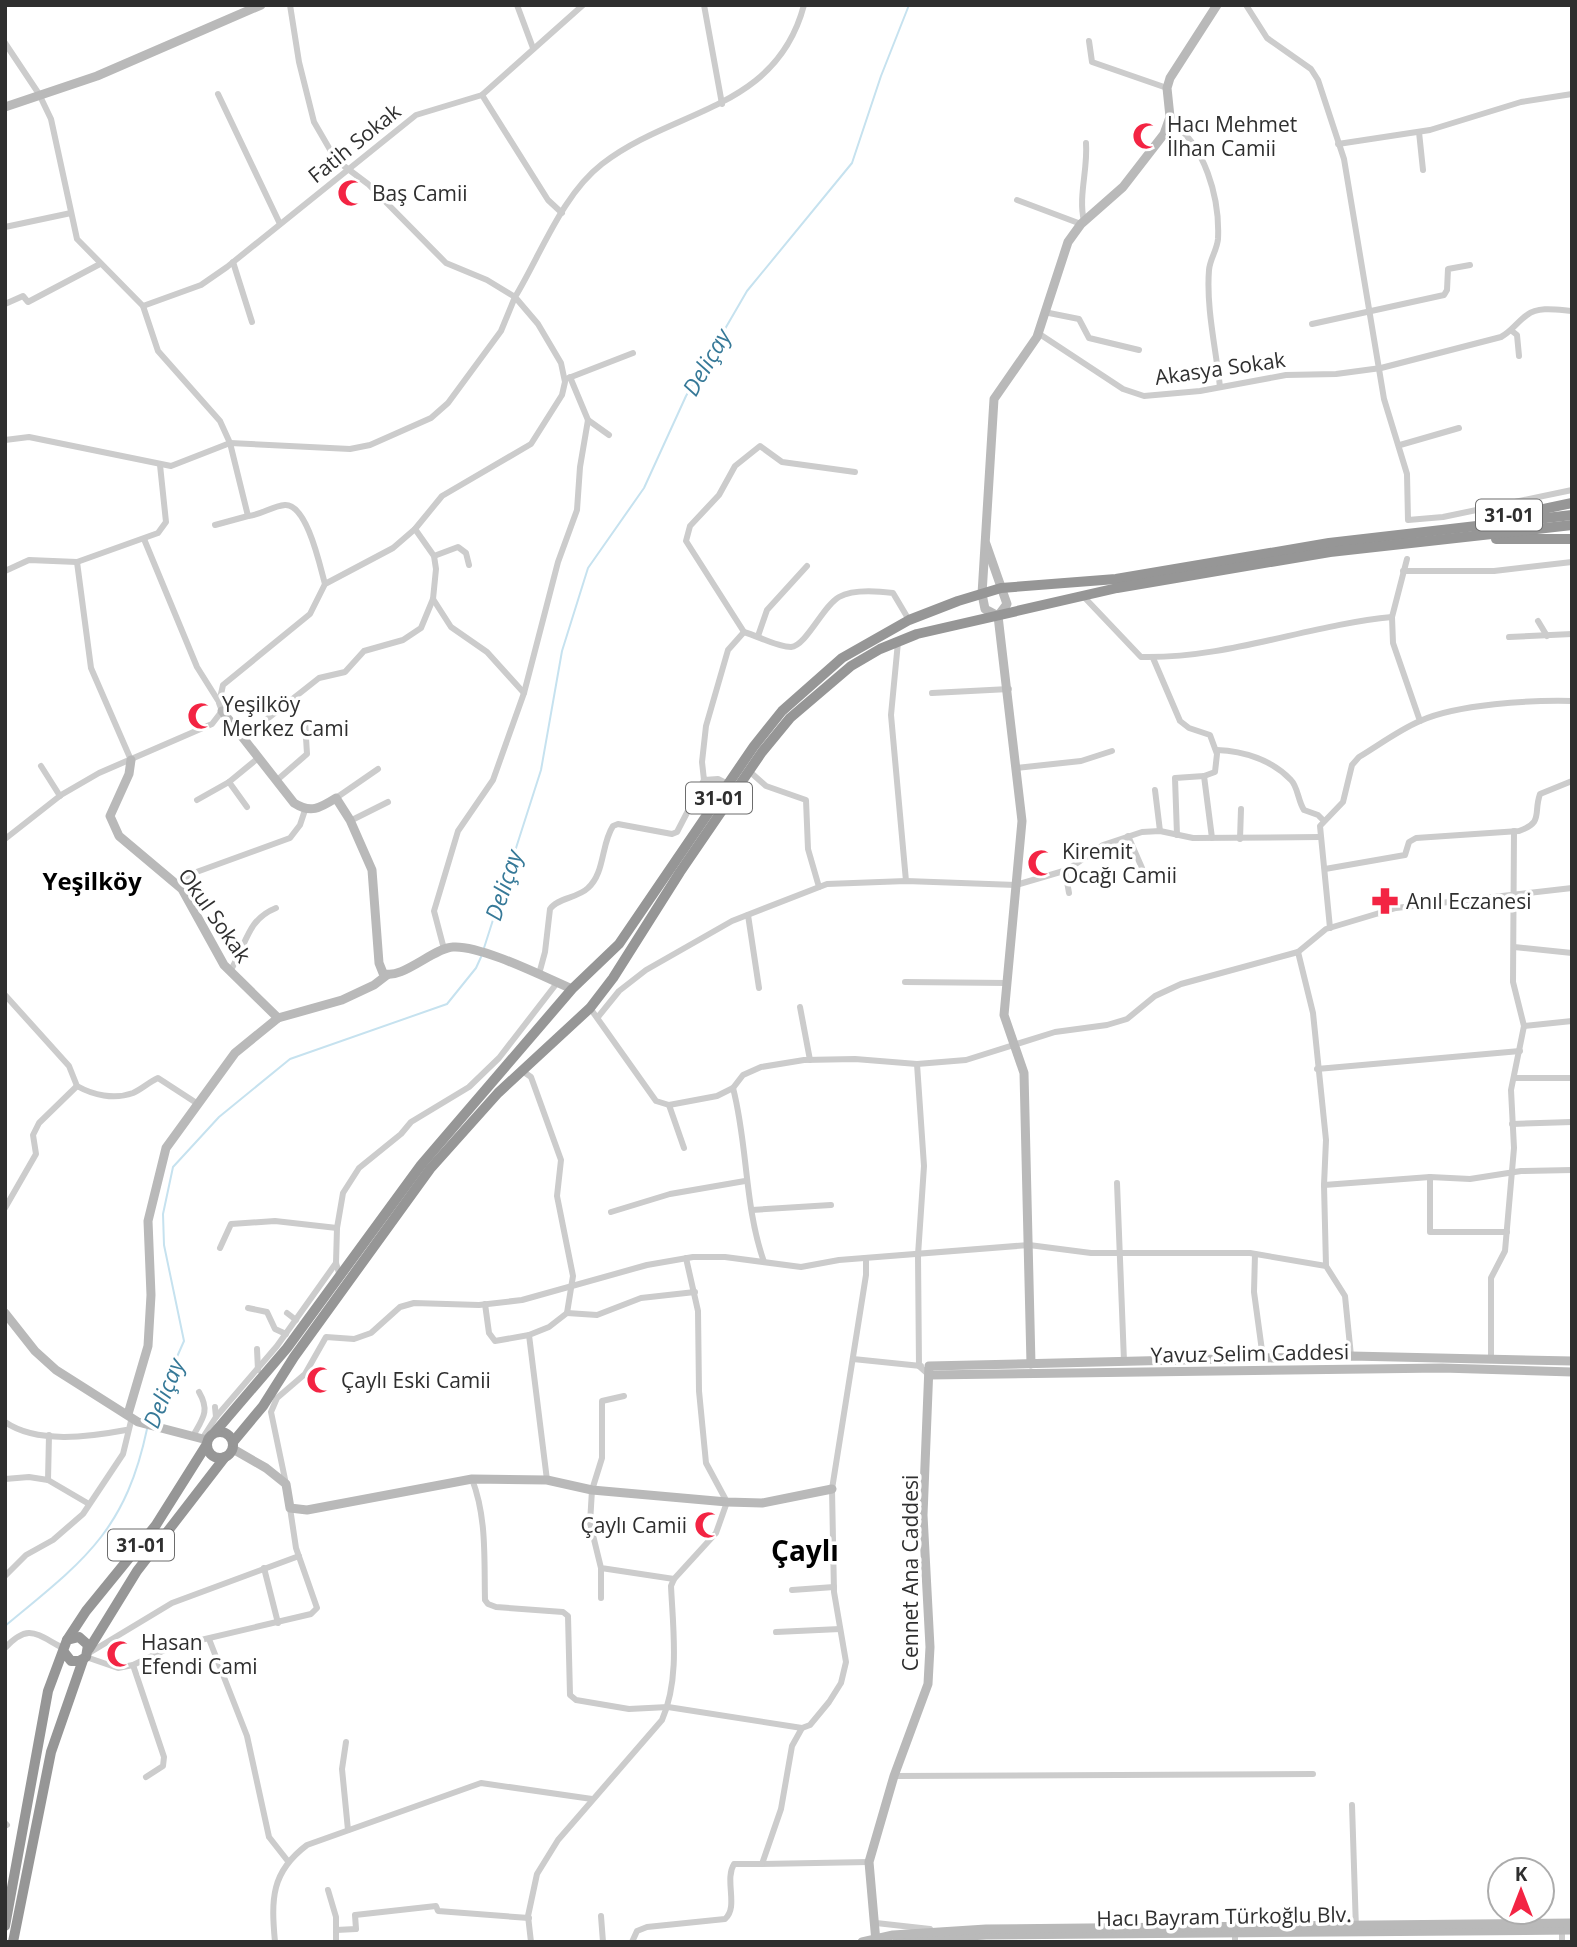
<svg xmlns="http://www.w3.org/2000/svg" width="1577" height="1947" font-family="'Open Sans',sans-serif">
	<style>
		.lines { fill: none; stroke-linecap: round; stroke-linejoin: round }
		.stream { stroke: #c6e2ef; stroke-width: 2 }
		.street { stroke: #ccc; stroke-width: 6 }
		.secondary { stroke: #b9b9b9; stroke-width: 9 }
		.highway { stroke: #969696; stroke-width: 10 }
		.labels { text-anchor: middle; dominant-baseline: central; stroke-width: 7; stroke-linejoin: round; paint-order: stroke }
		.shield { fill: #fff; stroke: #6d6d6d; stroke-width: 2 }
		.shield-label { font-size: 19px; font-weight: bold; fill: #2f2f2f }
		.poi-label { font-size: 21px; fill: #2f2f2f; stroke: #fff; text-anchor: start }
		.street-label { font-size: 21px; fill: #2f2f2f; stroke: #fff }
		.water-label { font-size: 23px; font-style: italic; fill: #367998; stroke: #fff }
		.quarter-label { font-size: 24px; font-weight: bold; fill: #000; stroke: #fff }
		.district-label { font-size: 28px; font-weight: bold; fill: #000; stroke: #fff }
	</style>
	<rect width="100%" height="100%" fill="#fff"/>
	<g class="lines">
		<g class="stream">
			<polyline points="484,948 541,770 562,651 588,568 644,488 686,396 747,291 852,163 881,76 909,5"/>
			<polyline points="149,1420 184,1341 164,1245 163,1214 173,1167 219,1117 290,1059 447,1004 476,968 481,957"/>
			<path d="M5,1626c77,-64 120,-93 142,-197"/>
		</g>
		<g class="street">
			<polyline points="517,5 533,48"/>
			<polyline points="704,5 722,104"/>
			<polyline points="1246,5 1267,38 1311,69 1318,80 1344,159 1384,399 1407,474 1408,520 1443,517 1572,490"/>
			<polyline points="1089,41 1092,62 1167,88"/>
			<path d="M5,43l34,51 12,25 26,120 66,67 15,45 62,70 10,22 18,73c13,-1 24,-10 37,-11 22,-1 35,61 40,79"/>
			<polyline points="218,94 280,224"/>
			<polyline points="482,95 548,200 562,213"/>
			<path d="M1169,120c36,24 51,78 49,119 -1,11 -8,20 -9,31 -3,38 7,79 11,117"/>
			<polyline points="1419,132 1423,170"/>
			<polyline points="1338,144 1430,130 1521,102 1572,94"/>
			<polyline points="1017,200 1081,224"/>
			<path d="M1084,221c-6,-25 4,-51 2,-78"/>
			<polyline points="5,227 71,213"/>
			<polyline points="233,262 252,322"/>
			<polyline points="5,304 23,296 28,302 100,264"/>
			<polyline points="143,306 201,285 227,267 416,115 482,95 583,5"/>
			<polyline points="1044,312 1079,319 1089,338 1139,350"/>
			<polyline points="1312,324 1444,295 1447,290 1448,269 1470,265"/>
			<polyline points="1512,331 1517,335 1519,356"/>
			<path d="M1038,333l85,56 21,7 56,-5 86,-16 50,-1 45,-6 120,-31c11,-6 16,-15 26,-22 12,-9 31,-5 45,-4"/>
			<polyline points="566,379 633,353"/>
			<polyline points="588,420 609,435"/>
			<polyline points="5,440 29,437 171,466 230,443 350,449 370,445 431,418 448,403 501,331 515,297 487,280 446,263 368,184 336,160 314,122 299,62 290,5"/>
			<polyline points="1400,445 1459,428"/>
			<path d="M855,472l-73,-10 -22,-16 -25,20 -16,29 -29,31 -4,15 58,91c14,4 33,15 47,15 15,-1 32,-41 48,-50 14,-8 39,-6 54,-4l16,27"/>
			<polyline points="215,525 248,516"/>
			<polyline points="144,539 197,667 219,702"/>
			<polyline points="434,556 458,547 466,553 469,565"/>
			<polyline points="1407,559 1392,617 1393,643 1420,721"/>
			<polyline points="77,562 91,668 131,760"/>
			<polyline points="5,571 29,560 77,562 158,533 166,522 160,465"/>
			<polyline points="1403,571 1494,571 1572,562"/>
			<path d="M1084,597l57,60c86,2 167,-32 251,-40"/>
			<polyline points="433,599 451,627 487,652 524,693"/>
			<polyline points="1538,621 1547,636"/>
			<polyline points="758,636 767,610 807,566"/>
			<polyline points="1509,637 1572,634"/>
			<polyline points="898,642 891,715 906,881"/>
			<polyline points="1153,658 1180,721 1189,728 1210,735 1217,754 1215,772 1204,776 1175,778 1177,835"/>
			<polyline points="932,693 1009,689"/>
			<polyline points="243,738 319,678 345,672 364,651 403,640 421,628 433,599 436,569 434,556 415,529"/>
			<path d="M1217,750c27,1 55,10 74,30 7,7 7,21 13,30l14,5 5,5"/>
			<polyline points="41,766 60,796"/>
			<polyline points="1016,768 1081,761 1112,751"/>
			<polyline points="749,771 766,786 806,800 808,849 819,887"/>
			<polyline points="1204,776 1212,838"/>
			<polyline points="276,781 307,754 305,721"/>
			<polyline points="229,782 247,807"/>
			<polyline points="728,784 718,779 704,780 702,762 706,726 728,650 744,632"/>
			<polyline points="1155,790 1160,831"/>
			<polyline points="336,798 378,769"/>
			<polyline points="197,800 229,782 257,759"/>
			<polyline points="350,821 388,802"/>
			<polyline points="1128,836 1142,868"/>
			<path d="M5,839l56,-44 38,-22 113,-49 10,-13 -3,-8 4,-18 87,-71 15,-30 68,-36 22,-19 27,-33 89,-52 31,-49 3,-13 -4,-19 -23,-39 -23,-27c26,-43 47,-102 87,-133 72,-56 174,-53 202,-159"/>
			<polyline points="1240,839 1241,809"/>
			<path d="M1325,869l80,-14 4,-13 7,-4 103,-7c25,-9 14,-17 21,-37l32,-13"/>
			<polyline points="1065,870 1069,893"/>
			<polyline points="177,885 191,874 290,838 300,825 305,810"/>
			<polyline points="748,915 759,988"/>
			<path d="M1330,928l-10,-102 23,-24 9,-37 7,-8c20,-12 40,-27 61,-36 37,-17 111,-21 152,-20"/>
			<polyline points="1514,947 1572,953"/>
			<polyline points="444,949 434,911 458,831 493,780 524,693 558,562 577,510 580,467 588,420 570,377"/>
			<polyline points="1298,952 1313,1013 1326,1140 1324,1185 1326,1266"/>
			<path d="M230,971c17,-26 16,-51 46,-63"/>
			<path d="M539,974l6,-22 5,-43c7,-11 28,-11 38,-21 17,-15 13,-44 25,-62l5,-2 54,10 5,-2 27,-52"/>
			<polyline points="905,982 1007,983"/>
			<path d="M5,995l64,71 8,20c16,9 37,14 56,7 9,-4 16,-11 25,-15l40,26"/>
			<polyline points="800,1007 810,1060"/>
			<polyline points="590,1008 656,1101 669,1105 717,1096 733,1088 743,1075 761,1067 804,1060 855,1059 917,1064 966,1060 1055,1032 1107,1025 1127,1019 1155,996 1181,984 1298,952 1326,929 1396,908 1572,888"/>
			<polyline points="598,1017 619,991 646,970 732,921 827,884 906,881 1016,885 1067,870 1103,845 1142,832 1160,831 1193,838 1320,837"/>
			<polyline points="1524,1026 1572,1021"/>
			<polyline points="917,1064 924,1166 918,1255 919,1366 929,1375"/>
			<polyline points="1317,1069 1520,1051"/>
			<polyline points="521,1070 531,1077 561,1160 557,1196 573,1276 567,1313 549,1327 529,1335 547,1480"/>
			<polyline points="1515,1078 1572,1078"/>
			<path d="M733,1088c15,57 11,117 31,174"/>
			<polyline points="669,1105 684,1148"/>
			<polyline points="1512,1124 1572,1122"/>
			<polyline points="1430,1177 1430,1232 1507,1232"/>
			<polyline points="1117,1183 1124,1361"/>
			<polyline points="1324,1185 1430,1177 1470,1179 1521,1171 1572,1170"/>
			<polyline points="5,1208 36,1154 33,1135 39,1123 77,1086"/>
			<polyline points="752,1210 831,1205"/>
			<polyline points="611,1212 670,1194 745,1181"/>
			<polyline points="220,1248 231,1224 275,1221 337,1228"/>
			<polyline points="1255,1254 1254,1292 1263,1358"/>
			<polyline points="866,1258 866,1275 832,1489 834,1592 846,1662 841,1683 829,1702 810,1725 802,1728 792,1746 781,1809 762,1864 869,1862"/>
			<polyline points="339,1273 336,1263 337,1228 343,1193 359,1168 401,1134 411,1122 469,1087 499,1058 557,983"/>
			<polyline points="485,1304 489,1333 495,1341 529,1335"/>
			<polyline points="248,1308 267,1312 275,1329 286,1334"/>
			<polyline points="287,1313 296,1320"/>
			<polyline points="567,1313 597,1315 641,1298 695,1292"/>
			<polyline points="257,1349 258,1370"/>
			<polyline points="1491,1357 1491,1278 1505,1251 1514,1148 1511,1090 1524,1026 1513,982 1514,831"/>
			<polyline points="853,1359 921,1366"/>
			<polyline points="624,1396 602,1401 602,1458 592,1490 590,1523 601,1568 674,1579"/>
			<polyline points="216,1417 277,1346 336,1263"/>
			<path d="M5,1422c32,22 84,15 121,8"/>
			<path d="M193,1436c10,-18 17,-25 6,-44"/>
			<polyline points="202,1439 216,1417 215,1407"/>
			<polyline points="5,1479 29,1477 48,1480 49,1435"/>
			<path d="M472,1479c15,39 12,80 13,121l3,4 8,3 67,5 5,4 2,79 6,5 53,9 39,-2 134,21"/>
			<polyline points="48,1480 89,1504"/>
			<polyline points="286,1484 271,1412 277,1398 305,1374 326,1337 354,1339 371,1333 400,1307 414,1303 479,1305 522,1300 647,1265 693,1257 725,1257 801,1267 839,1260 1029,1245 1091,1253 1250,1253 1326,1266 1345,1296 1351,1356"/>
			<polyline points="264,1568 278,1623"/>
			<polyline points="5,1576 26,1555 53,1540 83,1514 123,1454 132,1417"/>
			<polyline points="792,1590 834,1587"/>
			<polyline points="601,1598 601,1568"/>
			<polyline points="776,1632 840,1629"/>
			<polyline points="209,1639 247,1736 269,1837 287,1860"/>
			<path d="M5,1648c24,-26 32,-13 58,0"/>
			<polyline points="89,1653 172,1603 299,1556"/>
			<polyline points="86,1657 118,1668 133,1665 171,1647 311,1614 317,1608 296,1548 290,1508"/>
			<polyline points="133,1665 164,1757 163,1766 146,1777"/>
			<polyline points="346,1742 342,1769 348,1830"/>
			<polyline points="894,1776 1313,1774"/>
			<polyline points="1352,1805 1356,1929"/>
			<polyline points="5,1823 7,1825"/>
			<polyline points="328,1890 336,1917 336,1942"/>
			<polyline points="601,1916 603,1942"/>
			<polyline points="876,1923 930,1929"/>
			<polyline points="1562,1926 1562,1942"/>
			<polyline points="336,1930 356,1929 355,1915 436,1906 438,1911 529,1918"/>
			<polyline points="1235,1934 1235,1942"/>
			<path d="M275,1942c-4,-43 -4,-70 32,-97l174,-62 111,16"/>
			<path d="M531,1942l-3,-26 9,-42 21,-34 104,-120c18,-41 11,-91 9,-134l3,-7 42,-46 11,-31 -21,-39 -7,-72 -1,-80 -12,-53"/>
			<path d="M632,1942l5,-11 10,-4 78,-8c14,-12 -1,-39 9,-55h28"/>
		</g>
		<g class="secondary">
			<polyline points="5,107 97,76 261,5"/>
			<polyline points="986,544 1007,604 998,616 1022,821 1004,1015 1024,1073 1031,1364"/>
			<polyline points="998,616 985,609 982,594 994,399 1037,337 1068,242 1081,224 1123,187 1164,134 1170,117 1167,88 1170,78 1217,5"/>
			<path d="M222,711l72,92c17,11 26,5 42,-5l14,22 22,50 7,93 4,10c18,8 50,-25 70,-26 28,-2 91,30 119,42"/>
			<polyline points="131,760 129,774 110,816 119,836 182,889 224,965 278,1018"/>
			<polyline points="5,1313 35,1351 56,1370 138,1422 207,1440"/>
			<polyline points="929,1375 1442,1368 1572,1372"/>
			<polyline points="128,1414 148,1346 151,1295 148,1221 166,1148 235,1053 278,1018 342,1000 374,985 387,975"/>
			<polyline points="233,1449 266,1468 286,1484 290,1508 307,1510 472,1479 547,1480 592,1490 727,1502 762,1503 832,1489"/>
			<polyline points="897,1940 986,1935 1572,1930"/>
			<polyline points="862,1942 893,1935 986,1929 1572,1923"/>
			<polyline points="876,1942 869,1862 894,1776 928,1684 930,1647 923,1515 929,1366 1351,1356 1572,1361"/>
		</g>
		<g class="highway">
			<polyline points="1496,519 1572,503"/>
			<polyline points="1496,539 1572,539"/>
			<circle cx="220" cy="1445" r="13"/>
			<polyline points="215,1432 287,1348 421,1165 572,989 619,944 754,746 782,711 842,658 909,620 958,601 1001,588 1116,579 1329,543 1572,515"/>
			<polyline points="233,1442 263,1406 294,1357 430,1169 498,1093 590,1008 613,978 680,872 762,752 790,718 851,666 880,649 917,634 1117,588 1330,552 1572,525"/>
			<polyline points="67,1640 86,1611 156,1525 207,1444"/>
			<polyline points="89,1649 137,1571 225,1457"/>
			<polyline points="5,1926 48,1691 67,1640 79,1637 88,1645 86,1657 79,1661 71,1661 64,1652"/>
			<polyline points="13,1942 51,1752 83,1660"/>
		</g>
	</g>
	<defs>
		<symbol id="mosque-bare" viewBox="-9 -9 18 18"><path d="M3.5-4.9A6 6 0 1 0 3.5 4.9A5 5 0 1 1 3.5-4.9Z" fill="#f32443" stroke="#fff" stroke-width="2.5" paint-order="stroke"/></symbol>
		<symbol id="pharmacy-bare" viewBox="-9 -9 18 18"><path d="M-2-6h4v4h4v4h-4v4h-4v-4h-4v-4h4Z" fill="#f32443" stroke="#fff" stroke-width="2.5" paint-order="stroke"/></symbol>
	</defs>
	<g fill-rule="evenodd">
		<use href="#mosque-bare" x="1127" y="117" width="38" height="38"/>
		<use href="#mosque-bare" x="332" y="174" width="38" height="38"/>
		<use href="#mosque-bare" x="182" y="697" width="38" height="38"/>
		<use href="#mosque-bare" x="1022" y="844" width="38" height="38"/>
		<use href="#pharmacy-bare" x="1366" y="882" width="38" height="38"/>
		<use href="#mosque-bare" x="301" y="1361" width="38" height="38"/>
		<use href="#mosque-bare" x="689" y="1506" width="38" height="38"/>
		<use href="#mosque-bare" x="101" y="1635" width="38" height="38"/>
	</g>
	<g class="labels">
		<g class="shield">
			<rect x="1476" y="499.5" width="66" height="31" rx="5"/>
			<rect x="686" y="782.5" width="66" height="31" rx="5"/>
			<rect x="108" y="1529.5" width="66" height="31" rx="5"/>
		</g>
		<g class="shield-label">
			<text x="1509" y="515">31-01</text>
			<text x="719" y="798">31-01</text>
			<text x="141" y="1545">31-01</text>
		</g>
		<g class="poi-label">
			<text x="1167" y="124">Hacı Mehmet<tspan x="1167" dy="24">İlhan Camii</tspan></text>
			<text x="372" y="193">Baş Camii</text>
			<text x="222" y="704">Yeşilköy<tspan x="222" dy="24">Merkez Cami</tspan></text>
			<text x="1062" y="851">Kiremit<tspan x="1062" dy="24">Ocağı Camii</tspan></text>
			<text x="1406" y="901">Anıl Eczanesi</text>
			<text x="341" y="1380">Çaylı Eski Camii</text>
			<text x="687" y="1525" text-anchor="end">Çaylı Camii</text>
			<text x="141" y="1642">Hasan<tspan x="141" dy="24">Efendi Cami</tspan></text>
		</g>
		<g class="street-label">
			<text transform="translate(354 143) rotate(-39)">Fatih Sokak</text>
			<text transform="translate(1220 368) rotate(-8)">Akasya Sokak</text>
			<text transform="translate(215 915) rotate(55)">Okul Sokak</text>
			<text transform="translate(1250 1353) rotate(-1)">Yavuz Selim Caddesi</text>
			<text transform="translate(910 1573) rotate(-90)">Cennet Ana Caddesi</text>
			<text transform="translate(1224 1916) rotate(-1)">Hacı Bayram Türkoğlu Blv.</text>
		</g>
		<g class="water-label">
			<text transform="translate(706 362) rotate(-60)">Deliçay</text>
			<text transform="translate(503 885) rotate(-72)">Deliçay</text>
			<text transform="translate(163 1393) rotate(-68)">Deliçay</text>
		</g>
		<g class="quarter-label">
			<text x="92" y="880">Yeşilköy</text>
		</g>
		<g class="district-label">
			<text x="805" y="1550">Çaylı</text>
		</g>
	</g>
	<rect width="1577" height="1947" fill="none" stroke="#2f2f2f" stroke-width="14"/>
	<g transform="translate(1521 1891)"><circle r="33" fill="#ffffff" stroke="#acacac" stroke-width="2"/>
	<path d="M0-5L12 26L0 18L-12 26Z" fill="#f32443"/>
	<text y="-10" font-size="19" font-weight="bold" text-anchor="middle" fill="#2f2f2f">K</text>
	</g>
</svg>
